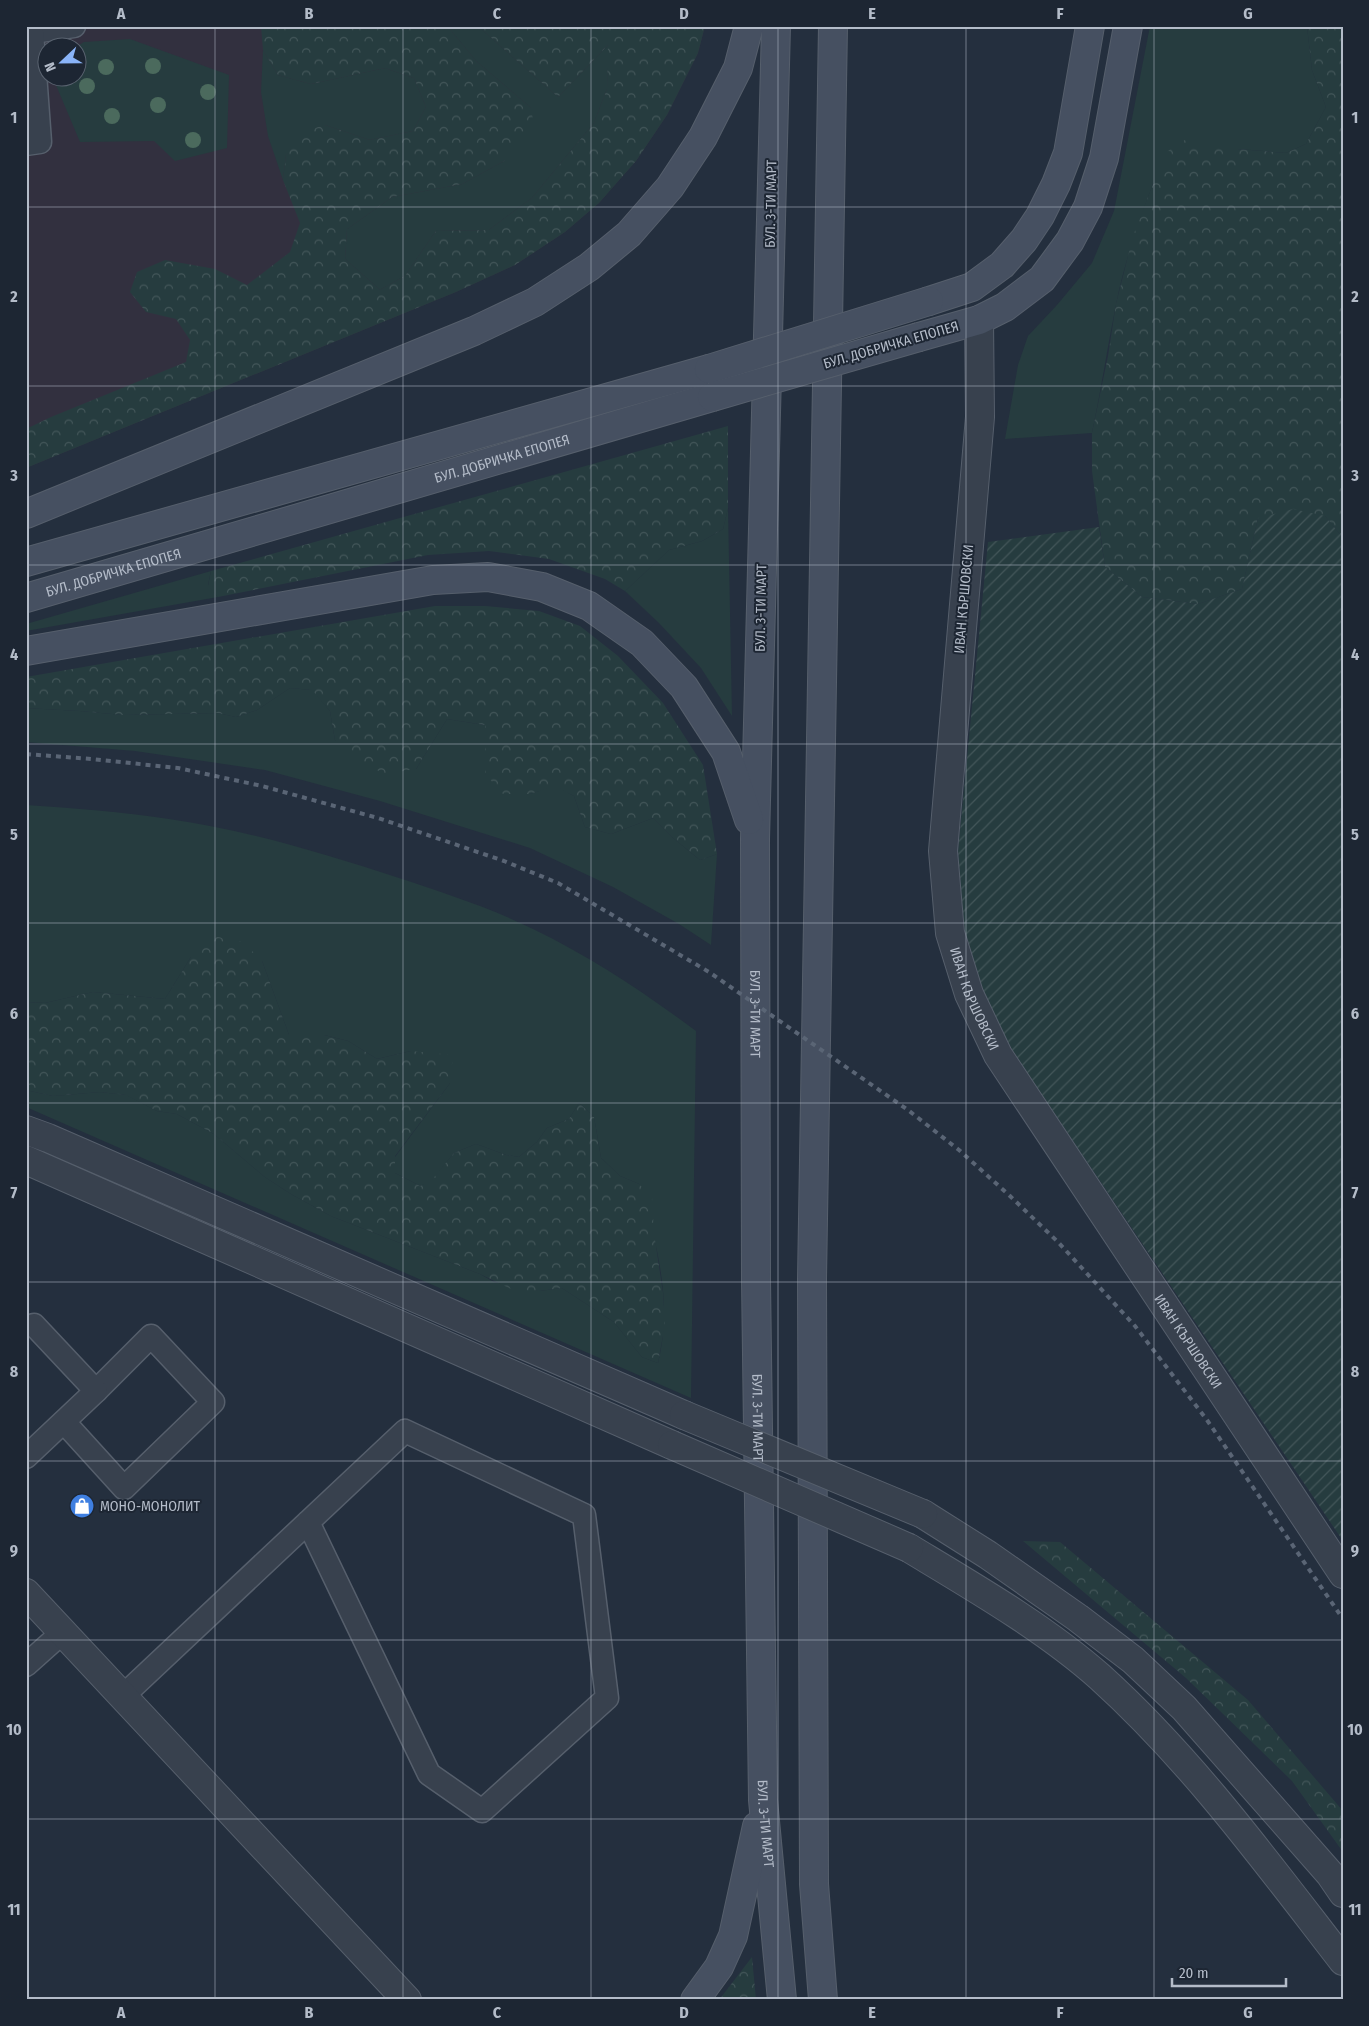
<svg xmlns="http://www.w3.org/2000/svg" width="1369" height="2026" font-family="'Fira Sans Condensed',sans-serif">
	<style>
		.medical { fill: #32303f; fill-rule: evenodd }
		.green { fill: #263c3f }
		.forest { fill: url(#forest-crowns) }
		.garden { fill: url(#garden-furrows) }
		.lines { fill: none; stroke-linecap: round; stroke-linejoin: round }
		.service-casing { stroke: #565f6c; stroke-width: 25 }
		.minor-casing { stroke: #565f6c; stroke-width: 30 }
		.secondary-casing { stroke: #565f6c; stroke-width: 30 }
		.service { stroke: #38414e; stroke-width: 22 }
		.minor { stroke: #38414e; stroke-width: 28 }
		.secondary { stroke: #465061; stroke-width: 28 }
		.rail { stroke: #5a6575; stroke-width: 4; stroke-dasharray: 5 5; stroke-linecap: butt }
		.minor-bridge-casing { stroke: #565f6c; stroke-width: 30; stroke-linecap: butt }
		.secondary-bridge-casing { stroke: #565f6c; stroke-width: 30; stroke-linecap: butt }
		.minor-bridge { stroke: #38414e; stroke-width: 28 }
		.secondary-bridge { stroke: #465061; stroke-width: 28 }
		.tree { fill: #4b6a5d }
		.grid { fill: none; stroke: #b4bcc9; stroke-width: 1; stroke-opacity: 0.55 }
		.labels { text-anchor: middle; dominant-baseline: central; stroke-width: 4; stroke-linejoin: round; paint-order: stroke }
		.street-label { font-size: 14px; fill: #b4bcc9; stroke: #1d2633 }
		.poi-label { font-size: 14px; fill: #b4bcc9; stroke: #1d2633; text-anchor: start }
		.neatline { fill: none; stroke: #b4bcc9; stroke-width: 2 }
		.grid-label { font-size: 16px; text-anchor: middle; font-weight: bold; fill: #b4bcc9 }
	</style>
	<defs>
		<pattern id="forest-crowns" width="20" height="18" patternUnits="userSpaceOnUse" patternTransform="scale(1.25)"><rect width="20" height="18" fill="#263c3f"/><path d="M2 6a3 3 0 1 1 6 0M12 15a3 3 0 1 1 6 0" fill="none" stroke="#435659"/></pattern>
		<pattern id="garden-furrows" width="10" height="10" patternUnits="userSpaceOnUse" patternTransform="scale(1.25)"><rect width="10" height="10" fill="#263c3f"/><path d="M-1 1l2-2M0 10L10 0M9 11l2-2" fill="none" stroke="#435659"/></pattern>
	</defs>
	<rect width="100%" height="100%" fill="#242f3e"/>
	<path class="medical" d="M26,26h679l-7,27 -31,62 -31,46 -37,42 -34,29 -50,33 -59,27 -430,176zM48,48h30v30h-30z"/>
	<g class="green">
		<polygon points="451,26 478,26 558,97 609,44 607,89 594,123 532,198 489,230 436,231 405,276 380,290 345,259 347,229 392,197 462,184 504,161 531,108 476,61 452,32"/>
		<path d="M1150,26h157l5,44 14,37 -20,37 -20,9 -48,-4 -85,35c-15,40 -29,79 -37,121 -9,43 -15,86 -24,128l-87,6 13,-74 10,-29 29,-31 35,-42 22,-52z"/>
		<polygon points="130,39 229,75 227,148 175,161 154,141 80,142 53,78 78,78 78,48 76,47 84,42"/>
		<polygon points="263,50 278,75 311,84 385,68 414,78 426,107 413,131 370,140 325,125 286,155 283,180 268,136 261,92"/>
		<polygon points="728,508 732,716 701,668 659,623 625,591 669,550 702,541 723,529"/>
		<polygon points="211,571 208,585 218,597 26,631 26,624"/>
		<polygon points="290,688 313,690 330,711 335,740 416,769 447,719 485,725 485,774 530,794 555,785 574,796 585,827 611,834 653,818 672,837 700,860 717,854 711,945 679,924 613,887 530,848 380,801 265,770 135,751 26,742 26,708 80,711 123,715 218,713 236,717 257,710"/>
		<path d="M26,805c48,3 96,7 143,14 78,11 156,35 230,59 45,15 92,30 134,51 58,28 112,64 163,102l-5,367 -665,-291v-17l27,6 47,-4 27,3 30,16 20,3 37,20 51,43 26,17 40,22 149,58 14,8 45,9 23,-3 52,34 28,35 16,6c15,-60 -1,-121 -19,-179l-19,-8 -19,-18 -7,-41 -15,-14 -10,16 -22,9 -10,14 -18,15 -13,-2 -30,-11 -22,9 -23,29 -11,4 -25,-13v-16l55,-74 -39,-32 -34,8 -29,-18 -24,-6h-35l-27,-74 -71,-4 -26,42 -72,-7 -48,11 -19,-1z"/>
	</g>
	<g class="forest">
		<polygon points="261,26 451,26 452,32 476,61 531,108 534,126 504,161 462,184 392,197 347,229 345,259 380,290 405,276 436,231 489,230 532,198 594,123 607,89 608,45 558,97 478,26 705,26 698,53 667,115 636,161 599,203 565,232 515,265 456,292 26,468 26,429 51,417 186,362 190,340 176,319 146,312 130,292 137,272 165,260 215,269 247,285 290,252 300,223 283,180 286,155 305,131 325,125 370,140 413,131 426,107 414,78 385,68 311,84 278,75 263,50"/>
		<polygon points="1307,26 1343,26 1343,538 1325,516 1258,518 1242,589 1198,604 1142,597 1105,567 1092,471 1092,433 1108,356 1116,304 1133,236 1153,184 1168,151 1185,140 1237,149 1286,153 1306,144 1326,107 1312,70"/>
		<polygon points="728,426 728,508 723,529 702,541 669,550 625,591 605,579 549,559 489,551 428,555 218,597 208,586 211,571"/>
		<polygon points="435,606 485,606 539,611 580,626 618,656 663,703 703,765 717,854 700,860 672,837 653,818 611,834 585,827 574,796 555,786 530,794 503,794 485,774 485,725 447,719 416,769 384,774 357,759 335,740 330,711 312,690 290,688 257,710 236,717 218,713 123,715 80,711 26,708 26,677"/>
		<polygon points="213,936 243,942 262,961 289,1035 324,1035 348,1041 377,1059 411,1051 453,1055 450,1083 395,1156 395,1173 420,1186 431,1181 454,1153 476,1144 506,1155 519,1157 537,1142 547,1128 569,1119 579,1103 594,1117 601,1158 620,1176 639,1184 652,1198 654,1233 663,1293 665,1324 658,1363 642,1357 614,1322 562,1288 539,1291 513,1290 480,1274 331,1216 291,1194 265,1177 214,1134 177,1114 157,1111 126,1095 100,1092 53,1096 26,1090 26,1002 45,1003 93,992 165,999 191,957"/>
		<polygon points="1023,1541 1060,1542 1248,1700 1343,1811 1343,1852 1292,1781 1186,1678"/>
		<polygon points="752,1957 756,2000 719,2000"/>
	</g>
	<polygon class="garden" points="1293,509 1325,516 1343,538 1343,1541 1011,1049 982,989 964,929 958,851 988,542 1099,527 1105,567 1142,597 1198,604 1242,589 1258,518"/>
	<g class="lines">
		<defs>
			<g id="service">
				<polyline points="26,33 74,26"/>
				<polyline points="26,144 40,142 32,32"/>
				<polyline points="64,1422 124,1488 213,1402 151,1336 96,1391"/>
				<polyline points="26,1457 96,1391 34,1325"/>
				<polyline points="26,1665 63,1632"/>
				<path d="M123,1696c94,-89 188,-177 282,-265l179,84 23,183 -125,113 -53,-37 -121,-252"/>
			</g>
			<g id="minor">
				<path id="s1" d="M979,320l1,97 -37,434 7,82 19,61 29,61 345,519"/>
				<polyline points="26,1130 48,1138 684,1415"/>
				<polyline points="26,1160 672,1445"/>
				<polyline points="923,1514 988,1555 1078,1618 1133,1660 1184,1708 1330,1874 1343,1893"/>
				<path d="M909,1548c63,38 136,80 191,129 93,84 167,186 243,284"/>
				<polyline points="26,1593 407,2000"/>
			</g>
			<g id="secondary">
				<path id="s2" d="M776,26l-21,813 1,441 7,520 19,200"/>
				<polyline points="929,301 972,287 1002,265 1024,240 1040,216 1056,184 1068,153 1090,26"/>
				<polyline points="919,337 979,320 1005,307 1042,279 1070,241 1088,207 1104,158 1128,26"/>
				<polyline points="26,514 474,331 535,302 589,267 629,234 670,187 703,137 738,68 749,26"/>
				<polyline points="26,562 709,369"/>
				<path id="s3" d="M26,598l686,-201"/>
				<polyline points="26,651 433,580 488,577 542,587 589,606 642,643 684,687 726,752 749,820"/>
				<polyline points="695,2000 719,1967 733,1936 757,1826"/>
				<polyline points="823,2000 814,1884 812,1279 833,26"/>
			</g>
		</defs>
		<use href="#service" class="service-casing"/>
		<use href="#minor" class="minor-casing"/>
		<use href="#secondary" class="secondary-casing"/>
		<use href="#service" class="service"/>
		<use href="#minor" class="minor"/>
		<use href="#secondary" class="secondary"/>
		<polyline class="rail" points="26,754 91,759 178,768 262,786 378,818 504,861 558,883 709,972 908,1110 959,1150 1010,1196 1058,1242 1135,1326 1207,1420 1343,1619"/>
		<defs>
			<g id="minor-bridge">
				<polyline points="684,1415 923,1514"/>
				<polyline points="672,1445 909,1548"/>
			</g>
			<g id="secondary-bridge">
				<polyline points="709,369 929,301"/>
				<polyline points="712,397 919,337"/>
			</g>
		</defs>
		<use href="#minor-bridge" class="minor-bridge-casing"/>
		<use href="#secondary-bridge" class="secondary-bridge-casing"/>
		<use href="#minor-bridge" class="minor-bridge"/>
		<use href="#secondary-bridge" class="secondary-bridge"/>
	</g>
	<g class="tree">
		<circle cx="153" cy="66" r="8"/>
		<circle cx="106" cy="67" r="8"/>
		<circle cx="87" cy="86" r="8"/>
		<circle cx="208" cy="92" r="8"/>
		<circle cx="158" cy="105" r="8"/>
		<circle cx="112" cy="116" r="8"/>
		<circle cx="193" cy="140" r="8"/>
	</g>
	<path class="grid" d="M215,26v1974M403,26v1974M591,26v1974M778,26v1974M966,26v1974M1154,26v1974M26,207h1317M26,386h1317M26,565h1317M26,744h1317M26,923h1317M26,1103h1317M26,1282h1317M26,1461h1317M26,1640h1317M26,1819h1317"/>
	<defs>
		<symbol id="shop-disc" viewBox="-11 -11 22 22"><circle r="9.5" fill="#3f7fe0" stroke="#1d2633"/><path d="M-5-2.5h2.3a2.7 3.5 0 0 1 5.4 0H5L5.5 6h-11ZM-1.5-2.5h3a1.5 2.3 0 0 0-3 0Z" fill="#fff"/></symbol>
	</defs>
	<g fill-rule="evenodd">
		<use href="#shop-disc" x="68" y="1492" width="28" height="28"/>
	</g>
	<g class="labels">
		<g class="street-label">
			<text transform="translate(771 204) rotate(-89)">БУЛ. 3-ТИ МАРТ</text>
			<text transform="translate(891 345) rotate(-16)">БУЛ. ДОБРИЧКА ЕПОПЕЯ</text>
			<text stroke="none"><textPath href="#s3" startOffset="496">БУЛ. ДОБРИЧКА ЕПОПЕЯ</textPath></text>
			<text stroke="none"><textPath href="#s3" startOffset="91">БУЛ. ДОБРИЧКА ЕПОПЕЯ</textPath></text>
			<text transform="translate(964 599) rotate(-85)">ИВАН КЪРШОВСКИ</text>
			<text transform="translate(761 608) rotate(-89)">БУЛ. 3-ТИ МАРТ</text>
			<text stroke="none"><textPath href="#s1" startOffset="685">ИВАН КЪРШОВСКИ</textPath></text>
			<text stroke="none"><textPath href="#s2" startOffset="988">БУЛ. 3-ТИ МАРТ</textPath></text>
			<text stroke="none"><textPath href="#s1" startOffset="1090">ИВАН КЪРШОВСКИ</textPath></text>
			<text stroke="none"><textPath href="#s2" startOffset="1392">БУЛ. 3-ТИ МАРТ</textPath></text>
			<text stroke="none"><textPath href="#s2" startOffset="1798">БУЛ. 3-ТИ МАРТ</textPath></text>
		</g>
		<g class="poi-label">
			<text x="100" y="1506">МОНО-МОНОЛИТ</text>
		</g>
	</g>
	<rect width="1369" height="2026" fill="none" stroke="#1d2633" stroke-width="55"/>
	<g transform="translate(62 62) rotate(248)"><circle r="24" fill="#1d2633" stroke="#59626f"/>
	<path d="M0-4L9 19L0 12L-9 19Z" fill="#8ab4f8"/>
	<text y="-8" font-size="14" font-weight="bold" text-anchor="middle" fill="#b4bcc9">N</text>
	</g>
	<path d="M1172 1978v8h114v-8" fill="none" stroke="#b4bcc9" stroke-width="2.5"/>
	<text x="1179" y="1978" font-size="15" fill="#b4bcc9" stroke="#1d2633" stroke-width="4" paint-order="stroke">20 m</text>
	<rect x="28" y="28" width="1314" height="1970" class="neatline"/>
	<g class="grid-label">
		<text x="121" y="19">A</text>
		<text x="309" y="19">B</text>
		<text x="497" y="19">C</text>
		<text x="684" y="19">D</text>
		<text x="872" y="19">E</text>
		<text x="1060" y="19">F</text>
		<text x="1248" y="19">G</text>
		<text x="14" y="123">1</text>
		<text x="1355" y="123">1</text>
		<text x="14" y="302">2</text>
		<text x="1355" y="302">2</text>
		<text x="14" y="481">3</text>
		<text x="1355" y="481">3</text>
		<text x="14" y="660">4</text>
		<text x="1355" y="660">4</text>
		<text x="14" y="840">5</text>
		<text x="1355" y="840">5</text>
		<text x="14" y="1019">6</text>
		<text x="1355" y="1019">6</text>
		<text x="14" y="1198">7</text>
		<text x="1355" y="1198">7</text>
		<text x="14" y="1377">8</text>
		<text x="1355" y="1377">8</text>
		<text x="14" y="1556">9</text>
		<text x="1355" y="1556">9</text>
		<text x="14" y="1735">10</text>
		<text x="1355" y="1735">10</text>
		<text x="14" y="1915">11</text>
		<text x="1355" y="1915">11</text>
		<text x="121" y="2018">A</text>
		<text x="309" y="2018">B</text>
		<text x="497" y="2018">C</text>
		<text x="684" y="2018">D</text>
		<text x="872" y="2018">E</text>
		<text x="1060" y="2018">F</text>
		<text x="1248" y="2018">G</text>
	</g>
</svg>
